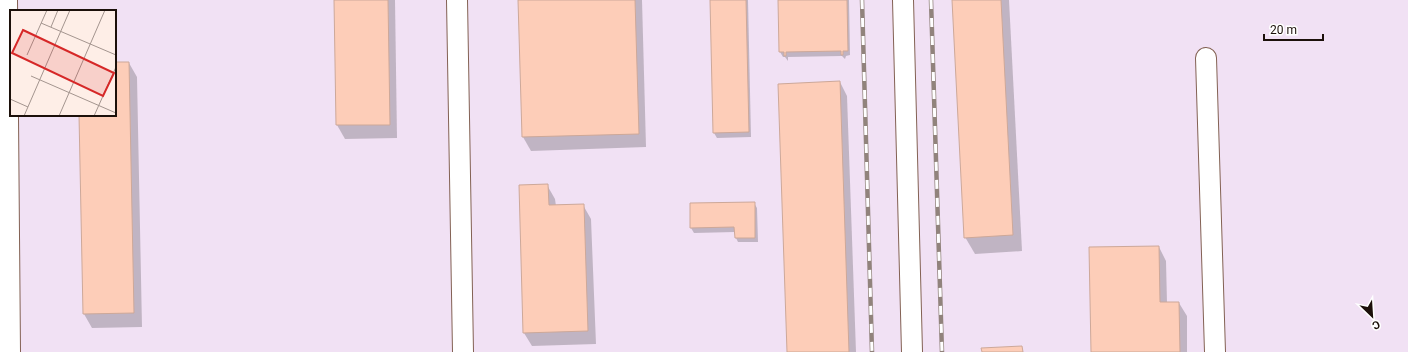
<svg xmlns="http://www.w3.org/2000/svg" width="1408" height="352" font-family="Roboto,sans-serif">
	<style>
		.industrial { fill: #f1e1f4; fill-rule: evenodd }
		.shadow { fill: #0003 }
		.building { fill: #fdcdb8; stroke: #cda899 }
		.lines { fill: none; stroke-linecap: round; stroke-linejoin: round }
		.minor-casing { stroke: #836153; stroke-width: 22 }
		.minor { stroke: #fff; stroke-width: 20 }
		.rail-casing { stroke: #91837c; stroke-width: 4.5 }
		.rail { stroke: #fff; stroke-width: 3; stroke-dasharray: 9; stroke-linecap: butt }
		.inset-road { fill: none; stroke: #a4958f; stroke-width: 1 }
		.view { fill: #d62828; fill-opacity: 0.15; stroke: #d62828; stroke-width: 2 }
		.inset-edge { fill: none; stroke: #1c100a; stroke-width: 2 }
	</style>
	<rect width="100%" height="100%" fill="#feeee7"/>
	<path class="industrial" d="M0,0h1408v352h-1408zM11,11h104v104h-104z"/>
	<g class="shadow">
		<polygon points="335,0 395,0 397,138 345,139 337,125"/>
		<polygon points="519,0 642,0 646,147 531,151 523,137"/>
		<polygon points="711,0 748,0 751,137 717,138 714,133"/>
		<polygon points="779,0 849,0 850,55 846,56 845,59 842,56 788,57 788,61 785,57 783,57 780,52"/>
		<polygon points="953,0 1009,0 1022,251 975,254 965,237"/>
		<polygon points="115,63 129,63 137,77 142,327 92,328 84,314 80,115 115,115"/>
		<polygon points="840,82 847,96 856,352 788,352"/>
		<polygon points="547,185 555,199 556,206 583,205 591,219 596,344 532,346 524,333"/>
		<polygon points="754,203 757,208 758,242 738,242 736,238 735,232 694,233 691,228"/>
		<polygon points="1159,247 1166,261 1167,303 1179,303 1187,316 1187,352 1092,352"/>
	</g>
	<g class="building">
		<polygon points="334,0 388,0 390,125 336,125"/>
		<polygon points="518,0 635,0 639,134 522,137"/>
		<polygon points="710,0 746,0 749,132 713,133"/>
		<polygon points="778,0 847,0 848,51 843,51 843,55 841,55 841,51 786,52 786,56 784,56 784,52 779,52"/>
		<polygon points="952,0 1001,0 1013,235 964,238"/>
		<polygon points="115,62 129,62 134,313 83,314 79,115 115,115"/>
		<polygon points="840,81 849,352 787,352 778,84"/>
		<polygon points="548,184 549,205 584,204 588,331 523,333 519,185"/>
		<polygon points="755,202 755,238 735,238 734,227 690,228 690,203"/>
		<polygon points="1159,246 1160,302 1179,302 1180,352 1091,352 1089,247"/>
		<polygon points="1022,346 1023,352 982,352 981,348"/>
	</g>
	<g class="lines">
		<defs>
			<g id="minor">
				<polyline points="7,0 10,352"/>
				<polyline points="457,0 463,352"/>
				<polyline points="903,0 912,352"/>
				<polyline points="1206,58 1215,352"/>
			</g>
		</defs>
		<use href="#minor" class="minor-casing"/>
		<use href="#minor" class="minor"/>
		<defs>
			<g id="rail">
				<polyline points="862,0 872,352"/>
				<polyline points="931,0 942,352"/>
			</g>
		</defs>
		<use href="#rail" class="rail-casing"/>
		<use href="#rail" class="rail"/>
	</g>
	<g transform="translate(10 10)">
		<rect width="106" height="106" fill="#feeee7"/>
		<path class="inset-road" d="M31,13l75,32M41,17l7,-17M17,45l20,-45M21,66l85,37M0,89l18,8M14,106l46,-106M49,106l46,-106M84,106l22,-49"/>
		<path class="view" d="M13,20l91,43 -11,23 -91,-43z"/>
		<rect width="106" height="106" class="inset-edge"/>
	</g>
	<g transform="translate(1372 316) rotate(155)" stroke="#ffffff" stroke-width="3" paint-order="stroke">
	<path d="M0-3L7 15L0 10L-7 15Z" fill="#1c100a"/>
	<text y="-6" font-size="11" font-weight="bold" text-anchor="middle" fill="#1c100a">С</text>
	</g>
	<path d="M1264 34v6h59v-6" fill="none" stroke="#1c100a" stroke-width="2"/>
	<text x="1270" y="34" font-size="12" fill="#1c100a" stroke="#ffffff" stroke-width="3" paint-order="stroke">20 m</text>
</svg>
